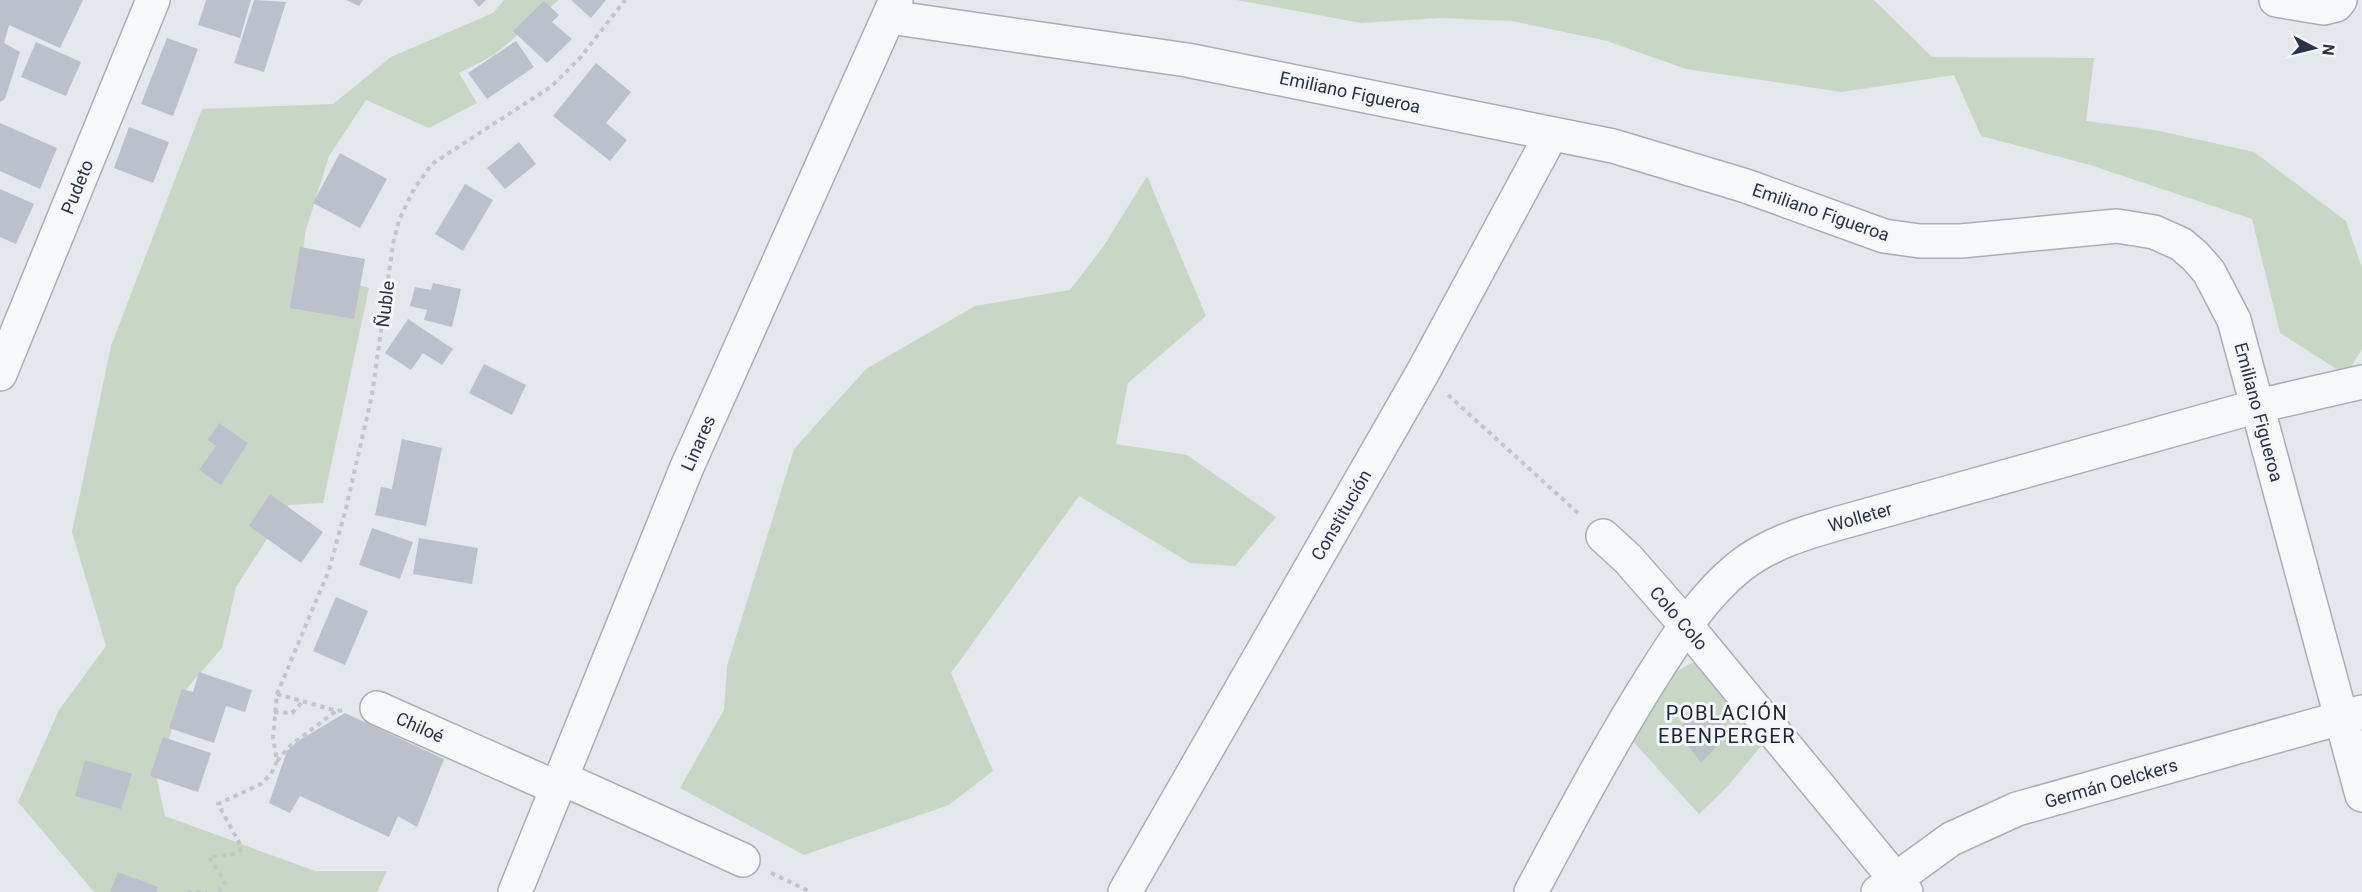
<svg xmlns="http://www.w3.org/2000/svg" width="2362" height="892" font-family="Roboto,sans-serif">
	<style>
		.green { fill: #c9d6c5 }
		.building { fill: #bbc0ca }
		.lines { fill: none; stroke-linecap: round; stroke-linejoin: round }
		.minor-casing { stroke: #a9aeb7; stroke-width: 36 }
		.path { stroke: #c2c5cb; stroke-width: 4; stroke-dasharray: 4.5 4.5; stroke-linecap: butt }
		.minor { stroke: #f7f8fa; stroke-width: 33 }
		.labels { text-anchor: middle; dominant-baseline: central; stroke-width: 6; stroke-linejoin: round; paint-order: stroke }
		.street-label { font-size: 18px; fill: #2b3445; stroke: #f4f6f9 }
		.neighbourhood-label { font-size: 20px; letter-spacing: 1.5px; fill: #1d2536; stroke: #f4f6f9 }
	</style>
	<rect width="100%" height="100%" fill="#e4e7ec"/>
	<g class="green">
		<polygon points="504,0 559,0 494,55 459,73 477,103 429,128 366,100 329,156 305,233 302,268 369,288 323,503 289,505 236,587 222,648 182,694 157,780 165,816 315,871 387,871 377,892 94,892 18,802 59,710 106,646 72,532 111,346 202,109 333,104 391,57 493,13"/>
		<polygon points="1237,0 1874,0 1932,57 2094,58 2086,121 2155,130 2254,152 2346,221 2362,268 2362,349 2346,375 2280,333 2252,219 2090,165 1981,136 1954,75 1842,92 1686,69 1607,41 1512,21 1439,18 1361,23"/>
		<polygon points="1147,176 1206,316 1128,383 1116,444 1187,455 1276,517 1235,566 1190,563 1079,496 951,673 993,771 949,805 804,855 680,788 724,710 727,666 794,449 866,369 975,306 1070,290 1103,247"/>
		<path d="M1693,663l14,7 55,75 -35,42 -28,27 -71,-78c18,-26 35,-62 65,-73z"/>
	</g>
	<g class="building">
		<polygon points="0,0 83,0 60,48 9,25 4,43 20,52 5,99 0,102"/>
		<polygon points="206,0 251,0 240,38 198,25"/>
		<polygon points="254,0 286,2 264,72 234,63"/>
		<polygon points="346,0 363,0 359,6"/>
		<polygon points="473,0 486,0 479,7"/>
		<polygon points="571,0 606,0 591,18"/>
		<polygon points="544,1 559,15 552,22 572,39 547,63 513,31"/>
		<polygon points="167,38 198,49 173,116 141,104"/>
		<polygon points="516,41 534,67 487,99 468,73"/>
		<polygon points="36,42 81,62 66,96 21,77"/>
		<polygon points="596,63 631,92 606,123 627,140 610,161 553,116"/>
		<polygon points="0,123 57,148 40,189 0,171"/>
		<polygon points="129,127 169,142 153,183 114,168"/>
		<polygon points="519,142 536,164 505,189 487,168"/>
		<polygon points="340,153 387,179 360,228 313,203"/>
		<polygon points="465,184 493,200 463,251 435,234"/>
		<polygon points="0,189 34,204 16,244 0,237"/>
		<polygon points="300,247 365,259 354,319 290,308"/>
		<polygon points="433,283 461,289 452,327 424,320 427,310 410,306 415,287 431,290"/>
		<polygon points="408,319 453,349 442,365 423,353 411,370 385,353"/>
		<polygon points="484,364 526,385 512,415 469,393"/>
		<polygon points="219,423 248,443 221,485 199,470 216,446 208,440"/>
		<polygon points="402,439 442,448 426,526 375,515 381,487 392,489"/>
		<polygon points="270,494 323,532 301,563 249,526"/>
		<polygon points="372,528 413,542 400,579 359,565"/>
		<polygon points="419,538 478,548 472,584 413,574"/>
		<polygon points="336,597 368,611 345,665 313,651"/>
		<polygon points="199,672 252,690 245,712 226,706 214,743 169,728 182,689 193,692"/>
		<polygon points="1705,703 1728,734 1701,763 1677,730"/>
		<polygon points="345,713 444,759 417,827 398,816 389,837 300,796 290,813 269,803 287,751 298,741"/>
		<polygon points="163,737 211,753 198,792 150,776"/>
		<polygon points="85,760 132,774 121,809 75,796"/>
		<polygon points="118,872 158,887 156,892 110,892"/>
	</g>
	<g class="lines">
		<defs>
			<g id="minor">
				<polyline points="2276,0 2324,8 2336,5 2340,0"/>
				<polyline points="889,17 1187,60 1613,146 1746,186 1884,236 1920,241 1961,241 2117,226 2154,232 2181,244 2195,256 2209,272 2234,320 2362,795"/>
				<polyline points="0,374 153,0"/>
				<polyline points="1603,536 1628,559 1685,624 1906,892"/>
				<polyline points="377,708 557,788"/>
				<polyline points="561,778 743,860"/>
				<polyline points="515,892 687,467 896,0"/>
				<polyline points="1125,892 1423,372 1551,135"/>
				<path d="M1531,892c39,-73 77,-145 121,-215 25,-39 50,-80 87,-110 30,-24 68,-35 104,-45l415,-116 104,-24"/>
				<polyline points="1878,892 1951,839 2017,809 2362,712"/>
			</g>
		</defs>
		<use href="#minor" class="minor-casing"/>
		<g class="path">
			<polyline points="1448,395 1578,513"/>
			<polyline points="277,694 337,711 343,710"/>
			<polyline points="274,712 292,713 303,701"/>
			<polyline points="277,761 290,746 336,711"/>
			<polyline points="771,873 811,892"/>
			<polyline points="187,892 207,892"/>
			<polyline points="219,892 225,882 209,857 235,854 242,848 218,804 261,784 271,774 277,761 273,738 277,694 329,570 346,508 372,395 393,244 399,220 414,189 432,164 552,86 580,58 625,0"/>
		</g>
		<use href="#minor" class="minor"/>
	</g>
	<g class="labels">
		<g class="street-label">
			<text transform="translate(1350 92) rotate(12)">Emiliano Figueroa</text>
			<text transform="translate(77 187) rotate(-68)">Pudeto</text>
			<text transform="translate(1821 212) rotate(19)">Emiliano Figueroa</text>
			<text transform="translate(385 304) rotate(-83)">Ñuble</text>
			<text transform="translate(2259 412) rotate(75)">Emiliano Figueroa</text>
			<text transform="translate(698 443) rotate(-66)">Linares</text>
			<text transform="translate(1341 515) rotate(-60)">Constitución</text>
			<text transform="translate(1860 517) rotate(-16)">Wolleter</text>
			<text transform="translate(1679 618) rotate(49)">Colo Colo</text>
			<text transform="translate(420 727) rotate(24)">Chiloé</text>
			<text transform="translate(2111 783) rotate(-16)">Germán Oelckers</text>
		</g>
		<g class="neighbourhood-label">
			<text x="1727" y="713">POBLACIÓN<tspan x="1727" dy="23">EBENPERGER</tspan></text>
		</g>
	</g>
	<g transform="translate(2314 48) rotate(97)" stroke="#f4f6f9" stroke-width="4.5" paint-order="stroke">
	<path d="M0-4.5L10 22L0 15L-10 22Z" fill="#2b3445"/>
	<text y="-9" font-size="16" font-weight="bold" text-anchor="middle" fill="#2b3445">N</text>
	</g>
</svg>
